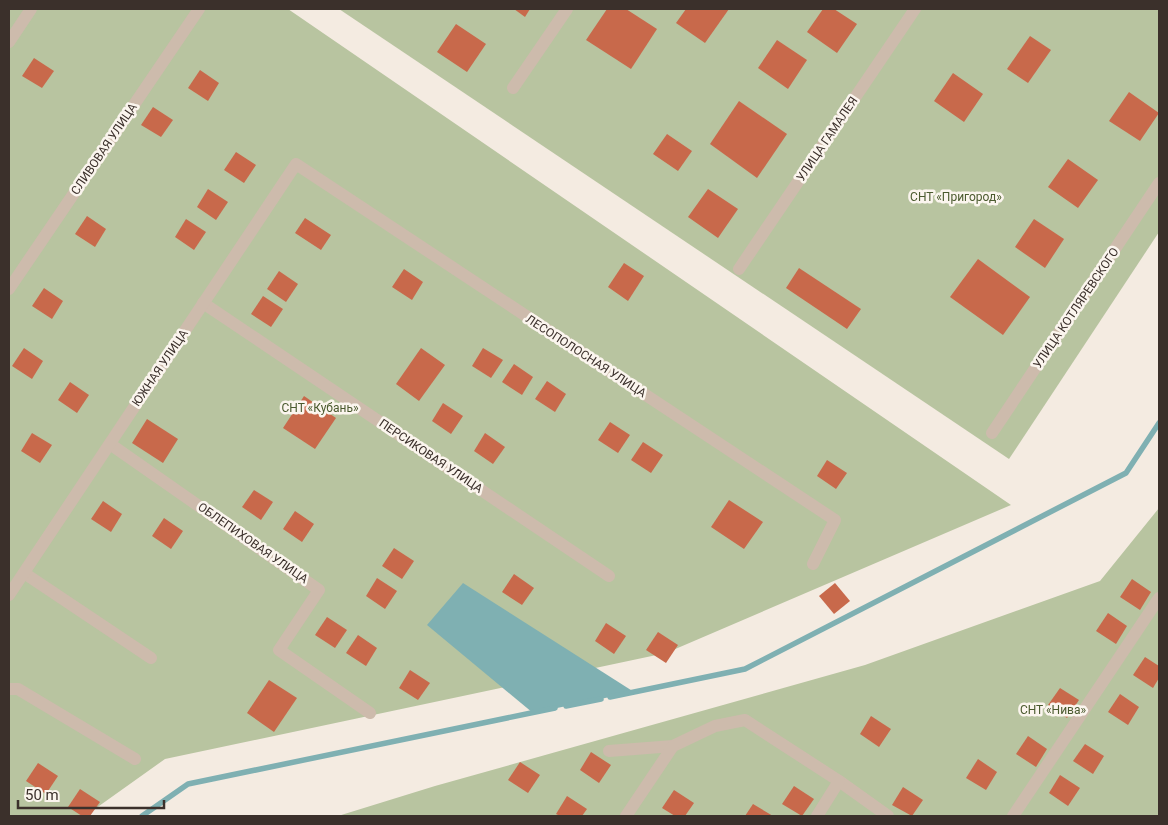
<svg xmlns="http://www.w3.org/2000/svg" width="1168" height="825" viewBox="0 0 1168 825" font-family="Roboto,sans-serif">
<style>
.green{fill:#b8c4a0}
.water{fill:#7fb0b2}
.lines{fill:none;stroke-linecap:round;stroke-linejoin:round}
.stream{stroke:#7fb0b2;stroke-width:5.5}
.building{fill:#c8694b}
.street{stroke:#cdbbac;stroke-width:12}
.labels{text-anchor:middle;stroke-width:5;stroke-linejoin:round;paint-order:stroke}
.street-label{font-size:12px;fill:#3b302b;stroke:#fbf5ee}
.park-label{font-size:12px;fill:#4a5a2e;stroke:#fbf5ee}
</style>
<rect width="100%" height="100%" fill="#f4ebe1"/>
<g class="green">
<polygon points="9,9 288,9 1011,505 666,653 165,759 85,816 9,816"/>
<polygon points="339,9 1159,9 1159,232 1009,459"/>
<polygon points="1159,508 1159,816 338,816 435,786 865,665 1100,581"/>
</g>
<polygon class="water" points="463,583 634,692 533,713 427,625"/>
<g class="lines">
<g class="stream">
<polyline points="610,697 745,669 1126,473 1159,423"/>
<polyline points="566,706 601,699"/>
<polyline points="142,816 188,784 555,708"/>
</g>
</g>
<g class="building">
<polygon points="514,9 530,9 525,17"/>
<polygon points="607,9 626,9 657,29 631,69 586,40"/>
<polygon points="686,9 729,9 705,43 676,23"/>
<polygon points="823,9 834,9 857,24 837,53 807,32"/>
<polygon points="456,24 486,44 467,72 437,52"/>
<polygon points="1030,36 1051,50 1028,83 1007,69"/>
<polygon points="777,40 807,60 788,89 758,68"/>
<polygon points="34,58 54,71 42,88 22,76"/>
<polygon points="200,70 219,83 208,101 188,88"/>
<polygon points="953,73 983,94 964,122 934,101"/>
<polygon points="1129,92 1159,113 1140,141 1109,121"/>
<polygon points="739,101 787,134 757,178 710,144"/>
<polygon points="153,107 173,120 161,137 141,125"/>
<polygon points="667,134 692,151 678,171 653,154"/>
<polygon points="236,152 256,165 244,183 224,170"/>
<polygon points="1068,159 1098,180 1078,208 1048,187"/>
<polygon points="208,189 228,202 216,220 197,207"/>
<polygon points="708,189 738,209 718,238 688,217"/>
<polygon points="87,216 106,229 95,247 75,234"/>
<polygon points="305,218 331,235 321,250 295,233"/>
<polygon points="186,219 206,232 194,250 175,237"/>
<polygon points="1034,219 1064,239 1045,268 1015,247"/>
<polygon points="978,259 1030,297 1003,335 950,297"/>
<polygon points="624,263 644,276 628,301 608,287"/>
<polygon points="799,268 861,309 847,329 786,288"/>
<polygon points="404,269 423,282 412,300 392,287"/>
<polygon points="279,271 298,284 286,302 267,289"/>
<polygon points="44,288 63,301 52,319 32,306"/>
<polygon points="263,296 283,309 271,327 251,314"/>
<polygon points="24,348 43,361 32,379 12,366"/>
<polygon points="421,348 445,365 419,401 396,384"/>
<polygon points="483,348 503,360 491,378 472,366"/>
<polygon points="514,364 533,377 522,395 502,382"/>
<polygon points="547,381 566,394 555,412 535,399"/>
<polygon points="70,382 89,395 77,413 58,400"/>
<polygon points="304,396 336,418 315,449 283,428"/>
<polygon points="443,403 463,416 451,434 432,421"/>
<polygon points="147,419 178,439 163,463 132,443"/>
<polygon points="610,422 630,435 618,453 598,440"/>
<polygon points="32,433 52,445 40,463 21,451"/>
<polygon points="485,433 505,447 493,464 474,451"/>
<polygon points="643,442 663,455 651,473 631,460"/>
<polygon points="827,460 847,473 836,489 817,476"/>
<polygon points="254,490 273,502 261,520 242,507"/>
<polygon points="729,500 763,522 744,549 711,527"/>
<polygon points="103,501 122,514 111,532 91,519"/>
<polygon points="295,511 314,524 302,542 283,529"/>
<polygon points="164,518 183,531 171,549 152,536"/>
<polygon points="394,548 414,561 402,579 382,566"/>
<polygon points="514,574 534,588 522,605 502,592"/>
<polygon points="377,578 397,591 385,609 366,596"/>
<polygon points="1132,579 1151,592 1140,610 1120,597"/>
<polygon points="835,583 850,601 834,614 819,596"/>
<polygon points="1108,613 1127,626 1116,644 1096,631"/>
<polygon points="327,617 347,630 335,648 315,635"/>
<polygon points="606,623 626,636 614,654 595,641"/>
<polygon points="658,632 678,645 666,663 646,650"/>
<polygon points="358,635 377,648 366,666 346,653"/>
<polygon points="1145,657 1159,666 1159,678 1153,688 1133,675"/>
<polygon points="410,670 430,683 418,700 399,688"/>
<polygon points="269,680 297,698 274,732 247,713"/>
<polygon points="1060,688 1079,700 1067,718 1048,705"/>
<polygon points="1120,694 1139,707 1128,725 1108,712"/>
<polygon points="871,716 891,729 879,747 860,734"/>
<polygon points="1028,736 1047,749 1036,767 1016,754"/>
<polygon points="1085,744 1104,756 1093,774 1073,761"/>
<polygon points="591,752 611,765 599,783 580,770"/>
<polygon points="978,759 997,772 986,790 966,778"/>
<polygon points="520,762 540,775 528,793 508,780"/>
<polygon points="38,763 58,776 46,794 26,781"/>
<polygon points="1060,775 1080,788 1068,806 1049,793"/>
<polygon points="794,786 814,799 802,816 782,804"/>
<polygon points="903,787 923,800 912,816 892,805"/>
<polygon points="80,789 100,802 90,816 82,816 68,807"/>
<polygon points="674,790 694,803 685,816 675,816 662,808"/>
<polygon points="567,796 587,809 582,816 560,816 556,814"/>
<polygon points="753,804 773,816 745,816"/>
</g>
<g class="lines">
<g class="street">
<polyline points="9,42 31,9"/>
<polyline points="513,88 567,9"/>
<polyline points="739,269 915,9"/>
<polyline points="9,289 199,9"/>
<polyline points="203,303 609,576"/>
<polyline points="992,433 1159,183"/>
<polyline points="110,444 319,590 279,650 370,713"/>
<polyline points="24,573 151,658"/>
<polyline points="9,595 296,164 835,520 813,564"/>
<polyline points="9,689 18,689 135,759"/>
<polyline points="609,751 673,746 715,726 745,720 839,781 888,816"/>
<polyline points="626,816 673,746"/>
<polyline points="817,816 839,781"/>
<polyline points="1013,816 1159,598"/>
</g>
</g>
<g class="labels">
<g class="street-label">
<text transform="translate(827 139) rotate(-56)" y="4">УЛИЦА ГАМАЛЕЯ</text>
<text transform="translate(104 149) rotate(-56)" y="4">СЛИВОВАЯ УЛИЦА</text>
<text transform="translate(1076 308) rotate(-56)" y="4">УЛИЦА КОТЛЯРЕВСКОГО</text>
<text transform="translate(586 356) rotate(33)" y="4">ЛЕСОПОЛОСНАЯ УЛИЦА</text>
<text transform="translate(160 368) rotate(-56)" y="4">ЮЖНАЯ УЛИЦА</text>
<text transform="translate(431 456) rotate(34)" y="4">ПЕРСИКОВАЯ УЛИЦА</text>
<text transform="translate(253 543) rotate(35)" y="4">ОБЛЕПИХОВАЯ УЛИЦА</text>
</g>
<g class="park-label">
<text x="956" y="201">СНТ «Пригород»</text>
<text x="320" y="412">СНТ «Кубань»</text>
<text x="1053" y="714">СНТ «Нива»</text>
</g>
</g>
<rect width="1168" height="825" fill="none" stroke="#3b302b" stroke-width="20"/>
<path d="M18 800v8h146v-8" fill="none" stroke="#3b302b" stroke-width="2.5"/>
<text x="25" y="800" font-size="15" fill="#3b302b" stroke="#fbf5ee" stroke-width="4" paint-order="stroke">50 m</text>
</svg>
